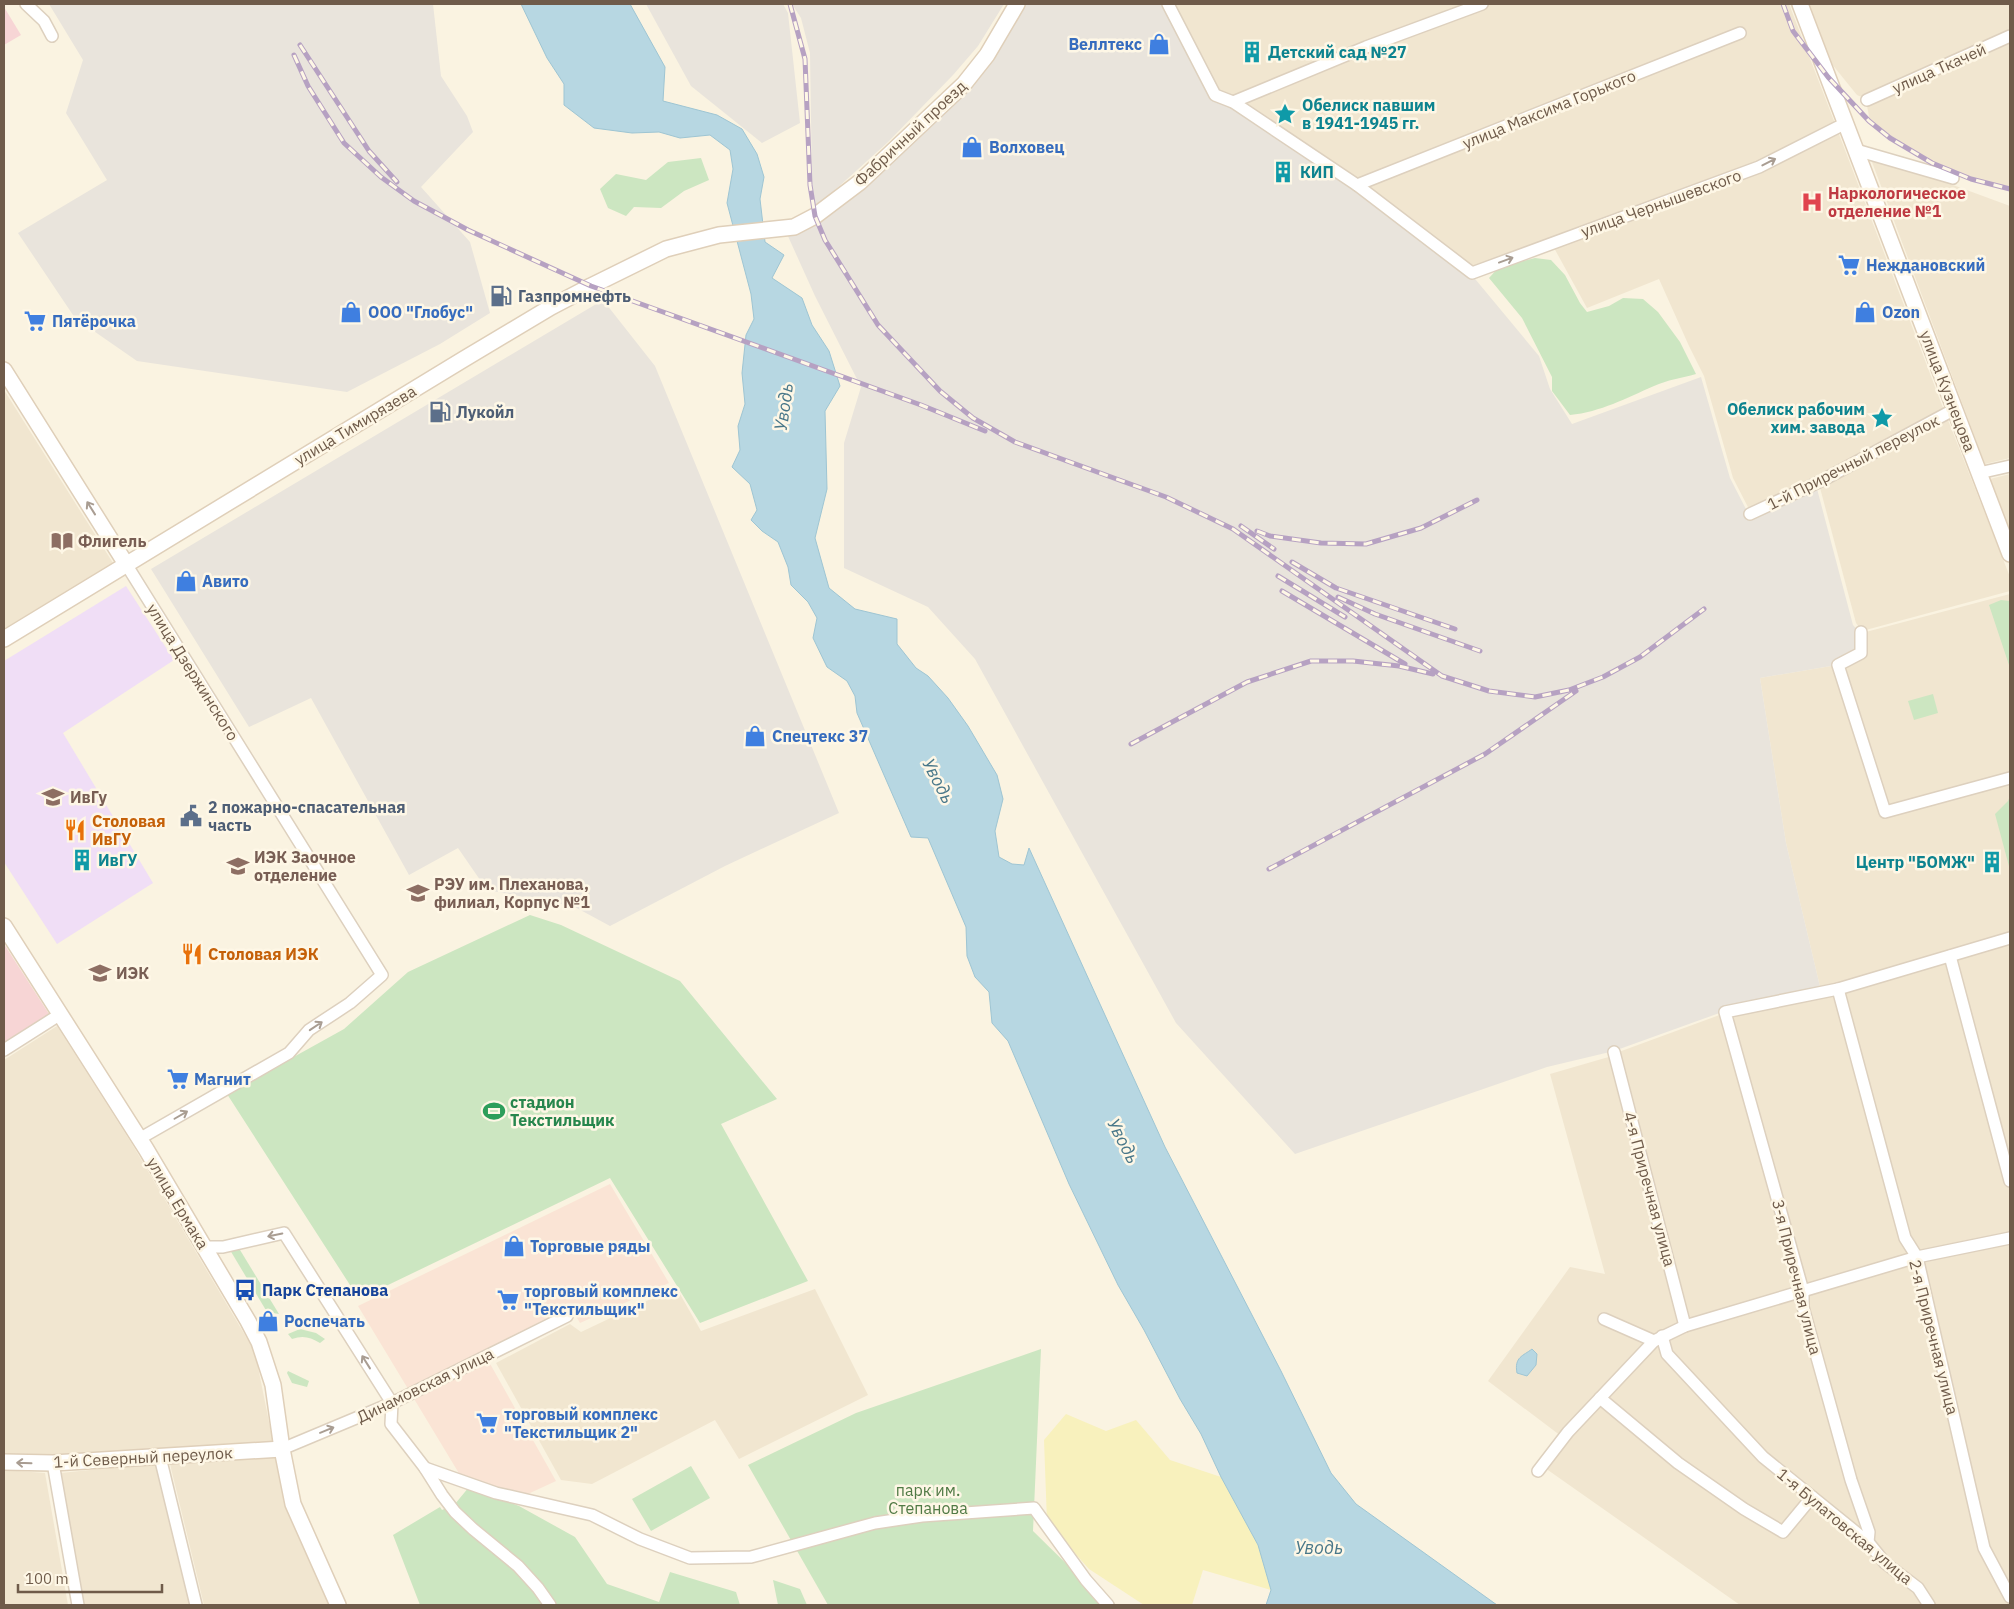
<svg xmlns="http://www.w3.org/2000/svg" width="2014" height="1609" viewBox="0 0 2014 1609" font-family="'IBM Plex Sans',sans-serif">
<style>
.residential{fill:#f1e6d0}
.commercial{fill:#fae4d5}
.industrial{fill:#e9e4dc}
.education{fill:#f0def6}
.medical{fill:#f7d5d5}
.green{fill:#cce6c1}
.sand{fill:#f8f1bd}
.water{fill:#b7d7e2;stroke:#9ec5d3}
.lines{fill:none;stroke-linecap:round;stroke-linejoin:round}
.street-casing{stroke:#ddd0be;stroke-width:14}
.secondary-casing{stroke:#dfcfb9;stroke-width:18}
.street{stroke:#fff;stroke-width:11}
.secondary{stroke:#fff;stroke-width:15}
.rail-casing{stroke:#b6a1c2;stroke-width:5}
.rail{stroke:#fef7e6;stroke-width:3;stroke-dasharray:9;stroke-linecap:butt}
.oneway{stroke:#a99d92}
.labels{text-anchor:middle;stroke-width:5;stroke-linejoin:round;paint-order:stroke}
.shop-label{font-size:16px;font-weight:bold;fill:#366cbe;stroke:#fef7e6;text-anchor:start}
.culture-label{font-size:16px;font-weight:bold;fill:#0d838f;stroke:#fef7e6;text-anchor:start}
.street-label{font-size:16px;fill:#6f5b4a;stroke:#fef7e6}
.health-label{font-size:16px;font-weight:bold;fill:#be3a42;stroke:#fef7e6;text-anchor:start}
.service-label{font-size:16px;font-weight:bold;fill:#4e5e75;stroke:#fef7e6;text-anchor:start}
.education-label{font-size:16px;font-weight:bold;fill:#785e54;stroke:#fef7e6;text-anchor:start}
.food-label{font-size:16px;font-weight:bold;fill:#c56008;stroke:#fef7e6;text-anchor:start}
.leisure-label{font-size:16px;font-weight:bold;fill:#27864d;stroke:#fef7e6;text-anchor:start}
.transit-label{font-size:16px;font-weight:bold;fill:#164399;stroke:#fef7e6;text-anchor:start}
.park-label{font-size:16px;fill:#507a45;stroke:#fef7e6}
.water-label{font-size:18px;font-style:italic;fill:#487789;stroke:#fef7e6}
</style>
<rect width="100%" height="100%" fill="#faf3e1"/>
<g class="residential">
<polygon points="1170,4 1476,4 1233,99 1216,92"/>
<polygon points="1490,4 1789,4 1836,126 1759,166 1472,271 1357,183 1238,103 1366,51"/>
<polygon points="1805,4 2010,4 2010,34 1866,99 1857,95 1827,58"/>
<polygon points="2010,37 2010,188 1971,178 1933,162 1891,137 1870,121 1866,101"/>
<polygon points="1837,129 1945,413 1750,511 1733,478 1704,376 1689,346 1659,279 1587,308 1553,246 1632,216"/>
<polygon points="1869,154 2010,206 2010,458 1985,464"/>
<polygon points="4,390 113,563 4,629"/>
<polygon points="1946,415 2010,577 2010,591 1862,631 1856,623 1819,484"/>
<polygon points="2010,474 2010,533 1990,479"/>
<polygon points="2010,594 2010,776 1886,811 1839,666 1862,633"/>
<polygon points="1837,665 1885,813 2010,779 2010,937 1821,991 1786,843 1760,678"/>
<polygon points="2010,940 2010,1177 1952,957"/>
<polygon points="1949,957 2010,1188 2010,1237 1917,1256 1906,1237 1840,989"/>
<polygon points="1837,990 1915,1256 1804,1290 1727,1012"/>
<polygon points="1725,1013 1802,1290 1686,1324 1616,1053"/>
<polygon points="57,1026 132,1144 255,1352 273,1442 52,1458 4,1455 4,1060"/>
<polygon points="1612,1056 1684,1325 1661,1336 1561,1436 1488,1381 1570,1267 1605,1274 1550,1074"/>
<polygon points="2010,1239 2010,1595 1986,1548 1919,1258"/>
<polygon points="1916,1259 1983,1548 2010,1601 2010,1605 1930,1605 1869,1542 1805,1292"/>
<polygon points="676,1287 701,1331 815,1289 868,1395 739,1459 715,1420 592,1484 561,1480 496,1363 570,1324 581,1332"/>
<polygon points="1802,1292 1867,1540 1764,1457 1667,1353 1663,1337"/>
<polygon points="1661,1338 1666,1355 1810,1497 1783,1530 1744,1507 1601,1397"/>
<polygon points="1600,1400 1784,1534 1812,1498 1918,1589 1928,1605 1740,1605 1545,1468"/>
<polygon points="275,1457 285,1507 329,1605 204,1605 170,1464"/>
<polygon points="157,1463 192,1605 84,1605 61,1473"/>
<polygon points="4,1470 45,1473 68,1605 4,1605"/>
</g>
<polygon class="commercial" points="610,1184 669,1283 580,1323 570,1306 484,1353 556,1481 517,1499 463,1480 358,1306"/>
<g class="industrial">
<polygon points="49,4 433,4 441,76 467,116 473,132 421,187 470,242 490,313 440,344 347,392 137,361 75,318 18,233 107,180 66,113 83,60"/>
<polygon points="646,4 783,4 788,13 800,123 762,143 691,86"/>
<polygon points="792,4 1004,4 978,46 953,75 888,142 815,208 812,186 810,53 801,18"/>
<polygon points="1019,4 1165,4 1214,96 1356,186 1471,274 1539,356 1550,389 1572,424 1701,377 1730,478 1749,515 1816,485 1853,625 1860,633 1860,652 1837,665 1760,678 1786,843 1821,991 1725,1011 1614,1051 1547,1067 1295,1154 1176,1023 975,659 928,607 844,568 844,443 861,387 815,296 787,234 934,116"/>
<polygon points="603,300 655,366 839,813 725,866 610,926 573,906 487,890 458,848 409,875 311,698 249,727 151,569"/>
</g>
<polygon class="education" points="126,586 174,660 63,733 153,883 57,944 4,862 4,661"/>
<g class="medical">
<polygon points="4,7 21,35 4,45"/>
<polygon points="4,944 49,1014 4,1043"/>
</g>
<g class="green">
<polygon points="701,158 709,180 684,191 661,208 634,207 626,216 608,208 600,189 616,174 646,180 668,162"/>
<path d="M1535,258L1551,260L1565,275L1580,303L1587,312L1609,306L1623,298L1643,299L1658,312L1680,342L1696,374C1682,378 1667,380 1654,386C1626,398 1601,412 1570,415L1552,391V377L1522,318L1489,278L1499,267Z"/>
<polygon points="2001,600 2010,601 2010,668 1989,605"/>
<polygon points="1933,694 1938,713 1914,720 1908,701"/>
<polygon points="2010,796 2010,870 1995,814 2008,801"/>
<polygon points="530,915 561,925 680,981 777,1099 721,1124 808,1281 700,1323 610,1178 359,1299 227,1094 344,1029 408,972"/>
<polygon points="237,1245 279,1314 267,1312 230,1250"/>
<path d="M300,1329L316,1333L325,1339L320,1343C310,1337 303,1335 292,1339L288,1334Z"/>
<polygon points="1041,1349 1033,1531 1091,1588 1099,1605 828,1605 748,1465 856,1413"/>
<polygon points="288,1371 309,1381 307,1387 292,1383 287,1373"/>
<polygon points="691,1466 710,1498 651,1531 632,1499"/>
<polygon points="469,1487 519,1506 575,1537 607,1584 659,1602 670,1572 736,1592 740,1605 420,1605 393,1535 440,1507 442,1510 455,1504"/>
<polygon points="773,1580 800,1589 807,1605 778,1605"/>
</g>
<polygon class="sand" points="1066,1414 1106,1431 1136,1420 1170,1460 1221,1477 1258,1545 1271,1590 1203,1570 1192,1605 1144,1605 1089,1569 1047,1522 1044,1440"/>
<g class="water">
<polygon points="521,4 630,4 665,67 663,101 717,115 742,129 757,154 764,177 760,199 765,242 784,255 772,278 802,298 812,325 829,351 840,386 825,411 827,489 815,538 829,588 855,609 897,619 897,644 916,668 928,676 948,698 968,726 997,775 1003,799 995,831 999,857 1012,864 1024,865 1029,848 1165,1147 1281,1371 1331,1473 1356,1504 1497,1605 1266,1605 1271,1590 1258,1545 1221,1477 1201,1434 1180,1399 1144,1330 1118,1285 1069,1184 1008,1041 992,1023 989,992 975,977 967,956 966,927 928,838 911,837 857,713 855,696 847,681 827,667 813,638 817,618 808,602 791,585 788,567 778,542 762,531 751,520 757,510 750,484 732,467 740,450 738,426 745,404 742,373 746,335 754,319 751,294 727,203 733,169 730,150 710,135 680,138 659,132 632,133 594,128 564,105 564,84 547,58"/>
<path d="M1532,1349L1537,1354L1536,1365L1527,1376L1517,1373C1514,1357 1523,1356 1532,1349Z"/>
</g>
<g class="lines">
<g class="street-casing">
<g id="street">
<polyline points="26,4 44,21 52,36"/>
<polyline points="1168,4 1215,95 1233,102 1357,185 1472,273 1759,167 1846,123"/>
<polyline points="1867,100 2010,36"/>
<polyline points="1233,102 1366,47 1482,4"/>
<polyline points="1856,150 1953,178"/>
<polyline points="1357,185 1740,33"/>
<polyline points="1979,473 2010,466"/>
<polyline points="1750,514 1821,481 1955,409"/>
<polyline points="126,564 382,975 350,1003 309,1030 289,1053 139,1139"/>
<polyline points="1861,632 1861,653 1838,665 1885,812 2010,778"/>
<polyline points="1950,956 2010,1181"/>
<polyline points="1838,989 1905,1238 1917,1257 1984,1548 2010,1597"/>
<polyline points="4,1050 59,1015"/>
<polyline points="1614,1052 1685,1326"/>
<polyline points="204,1247 223,1247 284,1233 392,1403 391,1424 425,1468 442,1495 455,1512 473,1529 518,1566 538,1588 550,1605"/>
<polyline points="1604,1319 1654,1341"/>
<polyline points="1662,1336 1667,1354 1763,1457 1868,1542 1885,1563 1918,1588 1929,1605"/>
<polyline points="1600,1398 1678,1463 1744,1509 1783,1532 1812,1497"/>
<polyline points="282,1449 392,1403 567,1316"/>
<polyline points="160,1457 196,1605"/>
<polyline points="53,1463 78,1605"/>
<polyline points="425,1468 496,1493 592,1515 640,1539 690,1558 751,1557 875,1523 922,1516 1034,1508 1086,1580 1108,1605"/>
<polyline points="1538,1471 1568,1432 1654,1341 1685,1326 1917,1257 2010,1238"/>
<polyline points="1868,1542 1869,1532 1851,1480 1803,1307 1803,1291 1725,1012 1838,989 2010,938"/>
</g>
</g>
<g class="secondary-casing">
<g id="secondary">
<polyline points="1800,4 2010,554"/>
<polyline points="4,370 126,564"/>
<polyline points="4,639 464,359 551,307 591,286 666,249 719,235 794,227 815,216 860,182 964,84 987,55 1017,4"/>
<polyline points="4,926 146,1149 248,1321 259,1342 273,1385 282,1449 293,1504 338,1605"/>
<polyline points="4,1462 53,1463 282,1449"/>
</g>
</g>
<use href="#street" class="street"/>
<use href="#secondary" class="secondary"/>
<g class="rail-casing">
<g id="rail">
<polyline points="790,4 805,59 810,185 815,216 825,240 878,325 940,391 973,418 1015,442 1166,497 1233,529 1442,676 1489,691 1535,697 1569,690 1603,677 1640,657 1704,609"/>
<polyline points="1783,4 1793,31 1828,77 1869,121 1890,138 1932,163 1971,179 2010,189"/>
<polyline points="300,45 369,151 397,182"/>
<polyline points="294,55 308,86 344,143 381,177 414,201 468,230 591,286 921,405 985,431"/>
<polyline points="1241,526 1274,549"/>
<polyline points="1257,531 1270,536 1321,543 1366,544 1421,528 1477,500"/>
<polyline points="1292,562 1336,588 1455,629"/>
<polyline points="1278,576 1345,617"/>
<polyline points="1282,591 1405,664"/>
<polyline points="1338,597 1375,614 1480,651"/>
<polyline points="1131,744 1247,682 1311,661 1353,661 1399,666 1433,674"/>
<polyline points="1269,869 1485,754 1576,691"/>
</g>
</g>
<use href="#rail" class="rail"/>
</g>
<defs><path id="oneway-shaft" d="M-6 0H5M1.5-3L5.5 0L1.5 3" fill="none" stroke-width="1.6" stroke-linecap="round" stroke-linejoin="round" transform="scale(1.25)"/></defs>
<g class="oneway">
<use href="#oneway-shaft" transform="translate(1769 162) rotate(-27)"/>
<use href="#oneway-shaft" transform="translate(1506 260) rotate(-20)"/>
<use href="#oneway-shaft" transform="translate(91 508) rotate(-122)"/>
<use href="#oneway-shaft" transform="translate(316 1026) rotate(-34)"/>
<use href="#oneway-shaft" transform="translate(181 1115) rotate(-30)"/>
<use href="#oneway-shaft" transform="translate(275 1235) rotate(168)"/>
<use href="#oneway-shaft" transform="translate(366 1362) rotate(-122)"/>
<use href="#oneway-shaft" transform="translate(327 1430) rotate(-22)"/>
<use href="#oneway-shaft" transform="translate(24 1463) rotate(-178)"/>
</g>
<defs>
<g id="shop-bare" transform="scale(1.725)"><path d="M-5-2.5h2.3a2.7 3.5 0 0 1 5.4 0H5L5.5 6h-11ZM-1.5-2.5h3a1.5 2.3 0 0 0-3 0Z" fill="#3f7fe0" stroke="#fef7e6" stroke-width="2.5" paint-order="stroke"/></g>
<g id="building-bare" transform="scale(1.725)"><path d="M-4-6H4V6H1V3H-1V6H-4ZM-2.5-4.3h1.7v1.8h-1.7ZM.8-4.3h1.7v1.8H.8ZM-2.5-1h1.7V.8h-1.7ZM.8-1h1.7V.8H.8Z" fill="#0f9aa8" stroke="#fef7e6" stroke-width="2.5" paint-order="stroke"/></g>
<g id="sight-bare" transform="scale(1.725)"><path d="M0-6L1.8-2.2L6-1.7L2.9 1.2L3.7 5.4L0 3.3L-3.7 5.4L-2.9 1.2L-6-1.7L-1.8-2.2Z" fill="#0f9aa8" stroke="#fef7e6" stroke-width="2.5" paint-order="stroke"/></g>
<g id="hospital-bare" transform="scale(1.725)"><path d="M-5-5h3v3.5h4V-5h3V5h-3V1.5h-4V5h-3Z" fill="#e0444e" stroke="#fef7e6" stroke-width="2.5" paint-order="stroke"/></g>
<g id="supermarket-bare" transform="scale(1.725)"><path d="M-6-5.5h2.5l.6 2H6L4.5 2H-2.5L-4.4-4H-6ZM-1.5 3.2a1.3 1.3 0 1 0 .1 0ZM3 3.2a1.3 1.3 0 1 0 .1 0Z" fill="#3f7fe0" stroke="#fef7e6" stroke-width="2.5" paint-order="stroke"/></g>
<g id="fuel-bare" transform="scale(1.725)"><path d="M-5.5-6h7V0h2V4h1.3V-2.5L3-4.5l.8-.8L6-3V5H2.5V1h-1V6h-7ZM-4.2-4.7v3.2H.2V-4.7Z" fill="#5c6f8a" stroke="#fef7e6" stroke-width="2.5" paint-order="stroke"/></g>
<g id="library-bare" transform="scale(1.725)"><path d="M-6-4Q-3-5.5-.7-3.5V5Q-3 3-6 4ZM6-4Q3-5.5 .7-3.5V5Q3 3 6 4Z" fill="#8d6e63" stroke="#fef7e6" stroke-width="2.5" paint-order="stroke"/></g>
<g id="university-bare" transform="scale(1.725)"><path d="M0-5L7-2L0 1L-7-2ZM-4 1L0 2.5L4 1V4Q0 6-4 4Z" fill="#8d6e63" stroke="#fef7e6" stroke-width="2.5" paint-order="stroke"/></g>
<g id="civic-bare" transform="scale(1.725)"><path d="M-.6-6.5H3V-4.5H.6V-3L4-1V1h2V6H-6V1h2V-1L-.6-3ZM-1.2 2.5V6h2.4V2.5Z" fill="#5c6f8a" stroke="#fef7e6" stroke-width="2.5" paint-order="stroke"/></g>
<g id="restaurant-bare" transform="scale(1.725)"><path d="M-5-6h1v4h1v-4h1v4h1v-4h1v5L-1.5 .5V6h-2V.5L-5-1ZM5-6V6H3V1.5H1.5Q1.5-4 5-6Z" fill="#e8710a" stroke="#fef7e6" stroke-width="2.5" paint-order="stroke"/></g>
<g id="stadium-bare" transform="scale(1.725)"><path d="M0-5a6.5 5 0 1 0 0 10a6.5 5 0 1 0 0-10ZM-3.5-1.8h7v3.6h-7Z" fill="#2e9e5b" stroke="#fef7e6" stroke-width="2.5" paint-order="stroke"/></g>
<g id="bus-bare" transform="scale(1.725)"><path d="M-5-6H5V4H4V6H2V4H-2V6H-4V4H-5ZM-3.5-4V0h7V-4ZM-3.5 1.2v1.5H-2V1.2ZM2 1.2v1.5H3.5V1.2Z" fill="#1a4fb4" stroke="#fef7e6" stroke-width="2.5" paint-order="stroke"/></g>
</defs>
<g fill-rule="evenodd">
<use href="#shop-bare" x="1159" y="44"/>
<use href="#building-bare" x="1252" y="52"/>
<use href="#sight-bare" x="1285" y="114"/>
<use href="#shop-bare" x="972" y="147"/>
<use href="#building-bare" x="1283" y="172"/>
<use href="#hospital-bare" x="1812" y="202"/>
<use href="#supermarket-bare" x="1849" y="265"/>
<use href="#fuel-bare" x="501" y="296"/>
<use href="#shop-bare" x="351" y="312"/>
<use href="#shop-bare" x="1865" y="312"/>
<use href="#supermarket-bare" x="35" y="321"/>
<use href="#fuel-bare" x="440" y="412"/>
<use href="#sight-bare" x="1882" y="418"/>
<use href="#library-bare" x="62" y="541"/>
<use href="#shop-bare" x="186" y="581"/>
<use href="#shop-bare" x="755" y="736"/>
<use href="#university-bare" x="53" y="797"/>
<use href="#civic-bare" x="191" y="816"/>
<use href="#restaurant-bare" x="75" y="830"/>
<use href="#building-bare" x="82" y="860"/>
<use href="#building-bare" x="1992" y="862"/>
<use href="#university-bare" x="238" y="866"/>
<use href="#university-bare" x="418" y="893"/>
<use href="#restaurant-bare" x="192" y="954"/>
<use href="#university-bare" x="100" y="973"/>
<use href="#supermarket-bare" x="178" y="1079"/>
<use href="#stadium-bare" x="494" y="1111"/>
<use href="#shop-bare" x="514" y="1246"/>
<use href="#bus-bare" x="245" y="1290"/>
<use href="#supermarket-bare" x="508" y="1300"/>
<use href="#shop-bare" x="268" y="1321"/>
<use href="#supermarket-bare" x="487" y="1423"/>
</g>
<g class="labels">
<g class="shop-label">
<text x="1142" y="50" text-anchor="end">Веллтекс</text>
<text x="989" y="153">Волховец</text>
<text x="1866" y="271">Неждановский</text>
<text x="368" y="318">ООО "Глобус"</text>
<text x="1882" y="318">Ozon</text>
<text x="52" y="327">Пятёрочка</text>
<text x="202" y="587">Авито</text>
<text x="772" y="742">Спецтекс 37</text>
<text x="194" y="1085">Магнит</text>
<text x="530" y="1252">Торговые ряды</text>
<text x="524" y="1297">торговый комплекс<tspan x="524" dy="18">"Текстильщик"</tspan></text>
<text x="284" y="1327">Роспечать</text>
<text x="504" y="1420">торговый комплекс<tspan x="504" dy="18">"Текстильщик 2"</tspan></text>
</g>
<g class="culture-label">
<text x="1268" y="58">Детский сад №27</text>
<text x="1302" y="111">Обелиск павшим<tspan x="1302" dy="18">в 1941-1945 гг.</tspan></text>
<text x="1300" y="178">КИП</text>
<text x="1865" y="415" text-anchor="end">Обелиск рабочим<tspan x="1865" dy="18">хим. завода</tspan></text>
<text x="98" y="866">ИвГУ</text>
<text x="1975" y="868" text-anchor="end">Центр "БОМЖ"</text>
</g>
<g class="street-label">
<text transform="translate(1939 68) rotate(-24)" y="6">улица Ткачей</text>
<text transform="translate(1549 109) rotate(-22)" y="6">улица Максима Горького</text>
<text transform="translate(910 133) rotate(-43)" y="6">Фабричный проезд</text>
<text transform="translate(1661 203) rotate(-20)" y="6">улица Чернышевского</text>
<text transform="translate(1948 391) rotate(69)" y="6">улица Кузнецова</text>
<text transform="translate(355 425) rotate(-31)" y="6">улица Тимирязева</text>
<text transform="translate(1853 462) rotate(-27)" y="6">1-й Приречный переулок</text>
<text transform="translate(193 672) rotate(58)" y="6">улица Дзержинского</text>
<text transform="translate(1650 1189) rotate(75)" y="6">4-я Приречная улица</text>
<text transform="translate(178 1203) rotate(59)" y="6">улица Ермака</text>
<text transform="translate(1797 1277) rotate(76)" y="6">3-я Приречная улица</text>
<text transform="translate(1934 1337) rotate(76)" y="6">2-я Приречная улица</text>
<text transform="translate(425 1385) rotate(-26)" y="6">Динамовская улица</text>
<text transform="translate(143 1457) rotate(-3)" y="6">1-й Северный переулок</text>
<text transform="translate(1845 1526) rotate(40)" y="6">1-я Булатовская улица</text>
</g>
<g class="health-label">
<text x="1828" y="199">Наркологическое<tspan x="1828" dy="18">отделение №1</tspan></text>
</g>
<g class="service-label">
<text x="518" y="302">Газпромнефть</text>
<text x="456" y="418">Лукойл</text>
<text x="208" y="813">2 пожарно-спасательная<tspan x="208" dy="18">часть</tspan></text>
</g>
<g class="education-label">
<text x="78" y="547">Флигель</text>
<text x="70" y="803">ИвГу</text>
<text x="254" y="863">ИЭК Заочное<tspan x="254" dy="18">отделение</tspan></text>
<text x="434" y="890">РЭУ им. Плеханова,<tspan x="434" dy="18">филиал, Корпус №1</tspan></text>
<text x="116" y="979">ИЭК</text>
</g>
<g class="food-label">
<text x="92" y="827">Столовая<tspan x="92" dy="18">ИвГУ</tspan></text>
<text x="208" y="960">Столовая ИЭК</text>
</g>
<g class="leisure-label">
<text x="510" y="1108">стадион<tspan x="510" dy="18">Текстильщик</tspan></text>
</g>
<g class="transit-label">
<text x="262" y="1296">Парк Степанова</text>
</g>
<g class="park-label">
<text x="928" y="1496">парк им.<tspan x="928" dy="18">Степанова</tspan></text>
</g>
<g class="water-label">
<text transform="translate(784 407) rotate(-82)" y="6">Уводь</text>
<text transform="translate(938 781) rotate(63)" y="6">Уводь</text>
<text transform="translate(1123 1141) rotate(63)" y="6">Уводь</text>
<text x="1319" y="1554">Уводь</text>
</g>
</g>
<rect width="2014" height="1609" fill="none" stroke="#6f5b4a" stroke-width="10"/>
<path d="M18 1584v8h144v-8" fill="none" stroke="#6f5b4a" stroke-width="2.5"/>
<text x="25" y="1584" font-size="15" fill="#6f5b4a" stroke="#fef7e6" stroke-width="4" paint-order="stroke">100 m</text>
</svg>
